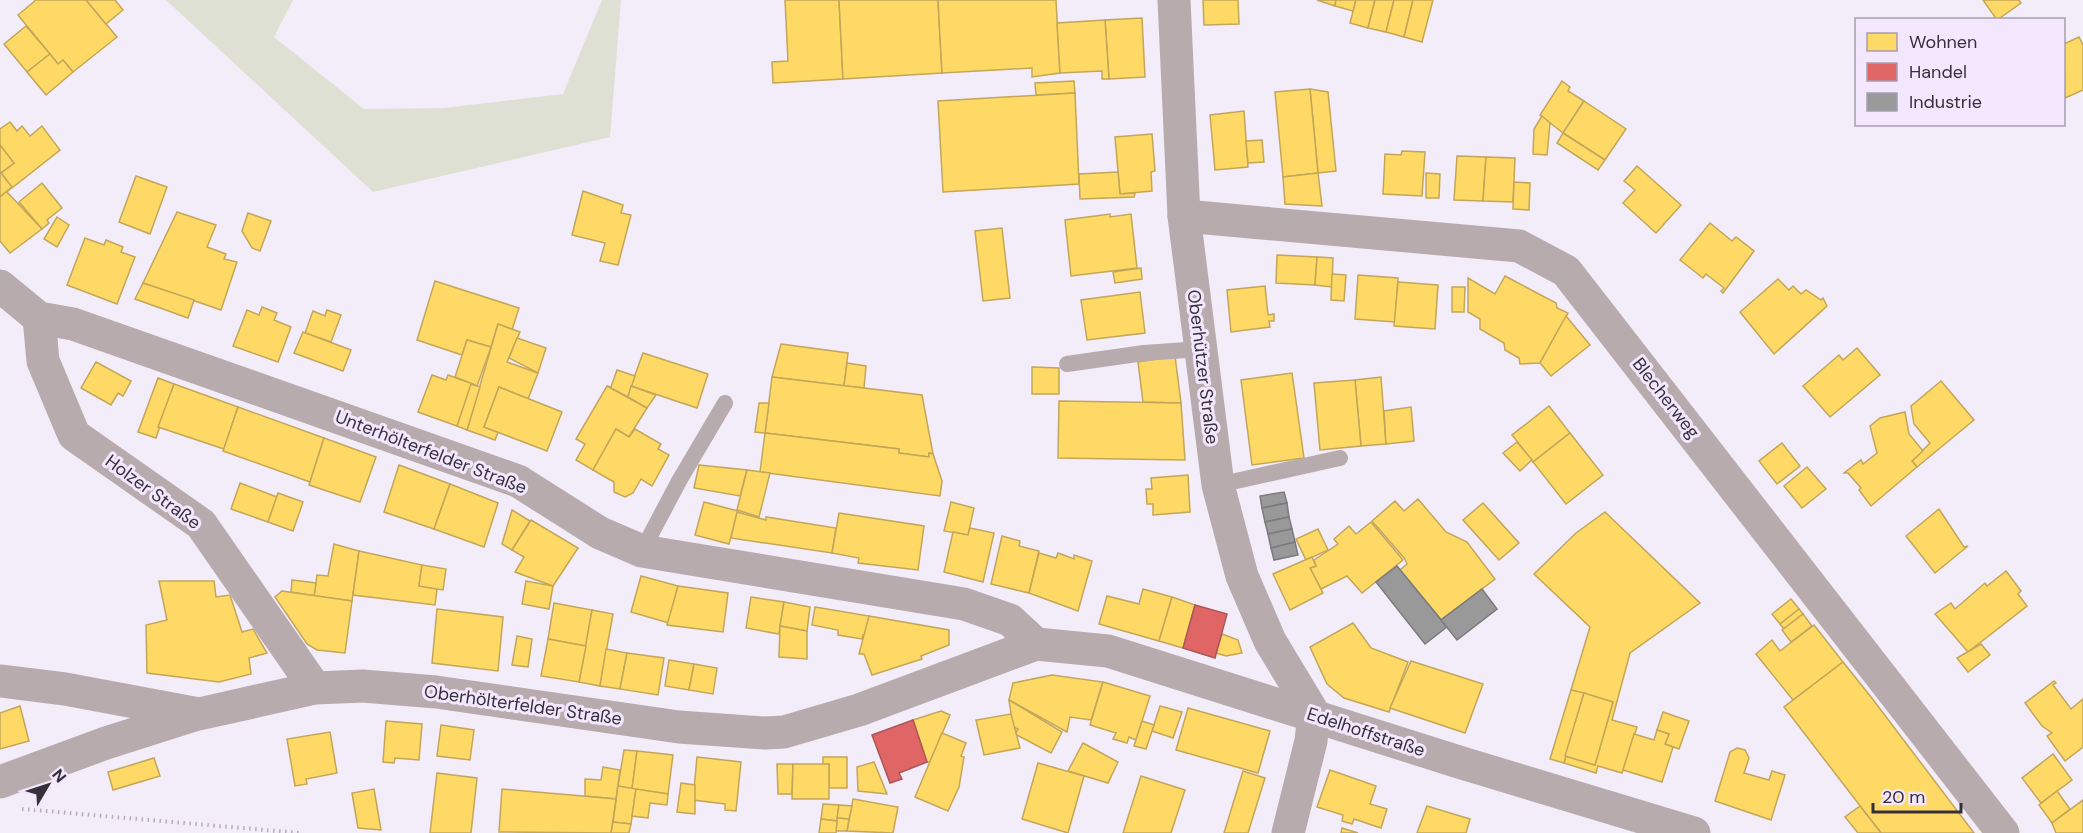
<svg xmlns="http://www.w3.org/2000/svg" width="2083" height="833" viewBox="0 0 2083 833" font-family="'DM Sans',sans-serif">
<style>
.green{fill:#dfe0d4}
.homes{fill:#ffd966;stroke:#c3a659;stroke-width:1.5}
.shops{fill:#e06666;stroke:#ad5659;stroke-width:1.5}
.industry{fill:#999;stroke:#7b7a7d;stroke-width:1.5}
.lines{fill:none;stroke-linecap:round;stroke-linejoin:round}
.path{stroke:#b7adb3;stroke-width:4;stroke-dasharray:1.5 4.5;stroke-linecap:butt}
.service{stroke:#b8abae;stroke-width:16}
.minor{stroke:#b8abae;stroke-width:33}
.labels{text-anchor:middle;stroke-width:6;stroke-linejoin:round;paint-order:stroke}
.street-label{font-size:18px;fill:#36303b;stroke:#f3e7fe}
</style>
<rect width="100%" height="100%" fill="#f3ecf9"/>
<polygon class="green" points="166,0 293,0 274,37 364,109 444,108 563,94 602,0 621,0 610,137 373,192"/>
<g class="homes">
<polygon points="36,0 86,0 117,37 73,72 63,60 58,64 18,15"/>
<polygon points="86,0 115,0 123,10 106,24"/>
<polygon points="785,0 839,0 843,79 773,83 772,62 788,61"/>
<polygon points="839,0 938,0 942,73 843,79"/>
<polygon points="938,0 1056,0 1060,73 1032,77 1032,68 942,73"/>
<polygon points="1203,0 1238,0 1239,24 1204,25"/>
<polygon points="1317,0 1336,0 1335,6"/>
<polygon points="1336,0 1356,0 1353,11 1335,6"/>
<polygon points="1356,0 1375,0 1368,28 1350,23"/>
<polygon points="1375,0 1394,0 1386,32 1368,28"/>
<polygon points="1394,0 1413,0 1404,37 1386,32"/>
<polygon points="1413,0 1433,0 1422,42 1404,37"/>
<polygon points="1983,0 2019,0 2021,3 1997,20"/>
<polygon points="1142,18 1145,77 1109,79 1105,20"/>
<polygon points="1105,20 1109,79 1102,79 1102,71 1060,73 1057,23"/>
<polygon points="26,26 50,54 27,72 4,44"/>
<polygon points="2079,37 2083,45 2083,90 2065,98 2064,44"/>
<polygon points="50,54 58,64 63,60 73,72 46,95 27,72"/>
<polygon points="1074,81 1075,93 1036,95 1035,83"/>
<polygon points="1562,81 1570,87 1568,91 1584,101 1563,133 1540,115"/>
<polygon points="1310,89 1328,92 1336,171 1318,173"/>
<polygon points="1310,89 1318,173 1283,177 1275,92"/>
<polygon points="1075,93 1079,184 943,192 938,101"/>
<polygon points="1584,101 1626,129 1605,160 1563,133"/>
<polygon points="1244,111 1248,167 1215,170 1210,115"/>
<polygon points="1542,116 1550,123 1547,155 1533,154 1534,129"/>
<polygon points="10,122 17,131 22,126 30,136 42,126 60,150 12,188 1,173 14,163 0,145 0,129"/>
<polygon points="1563,133 1605,160 1598,170 1557,143"/>
<polygon points="1152,134 1155,171 1151,172 1152,191 1120,194 1115,137"/>
<polygon points="1262,140 1264,162 1248,163 1246,141"/>
<polygon points="0,145 14,163 1,173 12,187 0,197"/>
<polygon points="1402,151 1425,152 1422,196 1383,194 1385,154 1401,155"/>
<polygon points="1457,156 1486,157 1483,201 1454,200"/>
<polygon points="1486,157 1515,158 1513,202 1483,201"/>
<polygon points="1637,166 1681,205 1656,233 1623,203 1635,190 1624,181"/>
<polygon points="1118,172 1120,194 1135,193 1134,197 1080,199 1079,174"/>
<polygon points="1318,173 1322,206 1285,204 1283,177"/>
<polygon points="1426,173 1440,174 1439,198 1426,198"/>
<polygon points="136,176 167,187 150,234 119,222"/>
<polygon points="1514,182 1530,183 1529,210 1513,209"/>
<polygon points="42,183 62,208 47,220 49,223 42,229 19,202"/>
<polygon points="12,187 7,192 42,229 10,253 0,241 0,197"/>
<polygon points="583,191 623,205 621,213 631,215 618,265 600,261 605,243 572,235"/>
<polygon points="177,212 216,225 207,247 226,254 224,259 237,262 221,310 143,283"/>
<polygon points="248,213 271,221 260,251 252,248 242,231"/>
<polygon points="1110,214 1110,217 1131,214 1137,268 1071,276 1065,220"/>
<polygon points="57,217 69,225 57,247 44,239"/>
<polygon points="1710,223 1732,241 1736,237 1754,251 1723,293 1721,291 1724,288 1706,274 1703,278 1680,260"/>
<polygon points="1002,228 1010,298 983,301 975,231"/>
<polygon points="85,238 104,245 106,240 123,247 121,252 135,257 117,304 67,285"/>
<polygon points="1277,255 1317,257 1315,285 1276,283"/>
<polygon points="1317,257 1333,258 1332,287 1315,285"/>
<polygon points="1141,268 1142,279 1115,283 1113,272"/>
<polygon points="1332,274 1346,275 1344,301 1331,300"/>
<polygon points="1358,275 1398,278 1395,322 1355,319"/>
<polygon points="1505,276 1556,303 1557,308 1568,313 1540,363 1520,364 1519,358 1505,350 1504,343 1480,329 1480,319 1468,312 1468,278 1495,294"/>
<polygon points="1778,279 1789,290 1793,286 1801,294 1806,290 1821,300 1823,298 1827,306 1774,354 1740,312"/>
<polygon points="435,281 519,308 512,330 498,324 491,347 467,340 462,355 417,340"/>
<polygon points="1398,282 1438,285 1435,329 1394,326"/>
<polygon points="143,283 194,300 188,318 135,299"/>
<polygon points="1265,286 1268,315 1274,314 1274,321 1269,321 1270,327 1231,332 1227,290"/>
<polygon points="1452,287 1465,287 1464,312 1452,312"/>
<polygon points="1140,292 1145,333 1087,340 1081,300"/>
<polygon points="262,307 277,313 274,320 291,327 278,362 233,346 247,310 259,315"/>
<polygon points="327,310 341,315 331,342 305,333 313,311 325,316"/>
<polygon points="1566,316 1590,345 1551,376 1540,363"/>
<polygon points="498,324 520,332 507,362 538,373 528,399 499,387 484,427 498,432 495,440 467,430"/>
<polygon points="303,332 351,350 343,371 294,353"/>
<polygon points="517,338 546,348 538,373 509,358"/>
<polygon points="467,340 491,347 477,386 455,377"/>
<polygon points="781,344 848,353 844,386 772,377"/>
<polygon points="1857,348 1880,375 1830,417 1803,386 1839,355 1843,360"/>
<polygon points="643,353 708,374 697,408 631,386"/>
<polygon points="1175,356 1181,403 1143,402 1138,362"/>
<polygon points="96,362 131,381 123,396 118,393 111,405 81,388"/>
<polygon points="847,363 866,366 864,388 844,386"/>
<polygon points="1032,367 1059,368 1059,394 1032,394"/>
<polygon points="617,370 635,376 628,397 607,386 611,387"/>
<polygon points="1292,373 1304,458 1252,465 1241,380"/>
<polygon points="432,375 446,380 448,375 473,384 457,426 418,412"/>
<polygon points="772,377 922,395 933,454 929,453 929,457 899,453 899,449 765,433"/>
<polygon points="1381,377 1386,444 1361,446 1355,380"/>
<polygon points="158,378 174,384 156,438 138,432"/>
<polygon points="1355,380 1361,446 1320,450 1314,383"/>
<polygon points="1941,381 1974,420 1917,467 1912,461 1930,443 1914,424 1911,406"/>
<polygon points="174,384 238,407 224,449 158,427"/>
<polygon points="471,384 480,387 467,430 457,426"/>
<polygon points="607,386 647,408 629,437 616,429 593,470 576,460 585,444 576,439"/>
<polygon points="631,386 656,395 647,408 628,397"/>
<polygon points="499,387 562,412 547,451 484,427"/>
<polygon points="1059,401 1181,403 1185,460 1058,458"/>
<polygon points="759,403 769,403 765,433 755,432"/>
<polygon points="1549,406 1570,433 1533,462 1512,435"/>
<polygon points="238,407 324,438 310,482 223,451"/>
<polygon points="1411,407 1414,441 1386,444 1384,411"/>
<polygon points="1905,412 1909,434 1923,451 1912,461 1917,467 1871,506 1859,490 1861,488 1848,473 1844,473 1861,460 1863,464 1877,453 1870,426 1880,418"/>
<polygon points="616,429 629,437 635,429 661,444 658,449 669,455 652,486 641,479 633,493 625,497 614,492 614,482 593,470"/>
<polygon points="765,433 899,449 899,453 929,457 929,453 933,454 942,481 940,496 760,472"/>
<polygon points="1570,433 1603,475 1566,504 1533,462"/>
<polygon points="324,438 376,457 360,502 309,485"/>
<polygon points="1517,442 1532,460 1520,471 1503,453"/>
<polygon points="1782,443 1800,466 1777,484 1759,461"/>
<polygon points="399,465 450,484 434,529 384,512"/>
<polygon points="699,465 747,470 740,496 694,488"/>
<polygon points="1807,467 1826,489 1802,508 1784,486"/>
<polygon points="747,470 770,473 759,517 737,510"/>
<polygon points="1188,475 1190,512 1153,515 1153,504 1147,504 1146,489 1152,489 1151,478"/>
<polygon points="240,483 277,497 268,522 231,509"/>
<polygon points="450,484 498,503 484,547 434,529"/>
<polygon points="278,493 303,502 293,531 268,522"/>
<polygon points="1418,499 1446,532 1467,542 1495,579 1441,620 1400,570 1407,564 1405,559 1372,521 1395,501 1404,511"/>
<polygon points="704,502 738,511 729,544 695,535"/>
<polygon points="951,502 974,508 968,535 944,531"/>
<polygon points="1483,503 1519,543 1499,560 1463,520"/>
<polygon points="1939,509 1964,547 1968,546 1935,573 1906,536"/>
<polygon points="512,510 530,521 512,550 502,544"/>
<polygon points="737,512 766,520 766,517 836,528 832,553 731,538"/>
<polygon points="1605,512 1700,603 1630,653 1612,720 1637,727 1622,773 1598,766 1596,773 1564,763 1566,756 1595,765 1613,702 1571,690 1590,627 1534,574 1576,533"/>
<polygon points="839,513 924,526 918,570 858,563 859,558 832,553"/>
<polygon points="531,520 578,548 553,586 515,572 524,557 512,550"/>
<polygon points="1371,522 1403,560 1362,593 1347,576 1321,589 1310,568 1316,566 1314,560 1338,544 1334,539 1349,526 1356,534"/>
<polygon points="970,528 994,533 983,582 944,572 953,532 968,535"/>
<polygon points="1318,529 1328,550 1306,560 1296,539"/>
<polygon points="1002,536 1020,541 1019,546 1039,551 1029,593 991,584"/>
<polygon points="334,544 359,551 352,601 314,596 317,575 328,576"/>
<polygon points="359,551 422,565 419,586 437,589 435,605 353,595"/>
<polygon points="1039,553 1056,558 1058,553 1074,559 1074,555 1092,561 1078,611 1029,593"/>
<polygon points="1312,557 1316,566 1310,568 1323,593 1290,610 1273,574"/>
<polygon points="422,565 446,569 443,590 419,586"/>
<polygon points="2006,571 2021,591 2018,594 2027,606 1968,652 1935,614 1951,603 1955,609 1985,583 1987,586"/>
<polygon points="641,576 678,586 669,623 631,612"/>
<polygon points="292,580 316,583 314,596 291,592"/>
<polygon points="159,581 214,581 216,597 230,595 242,632 253,629 267,653 249,658 251,674 219,682 147,673 146,625 167,620"/>
<polygon points="526,581 553,586 549,609 522,604"/>
<polygon points="678,586 728,593 723,632 667,625"/>
<polygon points="1143,589 1172,597 1159,641 1099,624 1107,596 1139,604"/>
<polygon points="282,591 352,601 345,653 317,650 307,644 275,597"/>
<polygon points="751,597 784,602 779,634 746,628"/>
<polygon points="1172,597 1195,605 1183,648 1159,641"/>
<polygon points="1791,599 1799,609 1780,624 1772,614"/>
<polygon points="784,602 810,607 807,631 780,626"/>
<polygon points="554,603 592,610 586,646 548,639"/>
<polygon points="815,607 869,616 866,635 863,635 862,639 838,635 838,630 812,625"/>
<polygon points="437,609 503,617 498,671 432,663"/>
<polygon points="1799,609 1803,614 1784,629 1780,624"/>
<polygon points="592,610 613,614 600,686 579,682"/>
<polygon points="1803,614 1812,626 1791,642 1782,630"/>
<polygon points="869,616 949,630 949,645 921,656 922,659 872,675 864,654 859,654"/>
<polygon points="1353,623 1371,648 1408,662 1389,712 1344,698 1327,684 1310,647"/>
<polygon points="1814,625 1843,662 1793,700 1756,654 1772,640 1780,651"/>
<polygon points="780,626 807,631 807,659 779,657"/>
<polygon points="1222,634 1238,640 1242,653 1226,656 1216,653"/>
<polygon points="517,636 532,639 528,667 512,665"/>
<polygon points="548,639 586,646 579,682 541,676"/>
<polygon points="1981,644 1990,655 1968,672 1957,658"/>
<polygon points="606,649 627,653 620,689 600,686"/>
<polygon points="627,653 664,658 658,695 620,689"/>
<polygon points="669,660 694,664 689,690 665,686"/>
<polygon points="1411,661 1483,684 1465,733 1390,708"/>
<polygon points="1843,662 1871,697 1974,833 1881,833 1784,707"/>
<polygon points="694,664 717,668 713,694 689,690"/>
<polygon points="1052,675 1103,682 1091,720 1070,717 1067,732 1009,700 1013,683"/>
<polygon points="2054,681 2056,683 2053,685 2071,709 2083,699 2083,747 2065,761 2047,736 2052,733 2042,726 2025,703"/>
<polygon points="1103,682 1150,696 1136,740 1129,737 1127,743 1113,739 1116,733 1090,725"/>
<polygon points="1571,690 1584,693 1564,763 1550,759"/>
<polygon points="1584,693 1613,702 1595,765 1565,756"/>
<polygon points="1009,700 1062,732 1051,753 1015,734 1018,729 1013,727"/>
<polygon points="20,706 29,741 0,749 0,713"/>
<polygon points="1160,706 1182,712 1173,738 1152,731"/>
<polygon points="1188,708 1270,731 1258,773 1176,750"/>
<polygon points="941,711 950,715 930,762 927,762 913,720"/>
<polygon points="1663,712 1689,721 1679,749 1665,744 1669,734 1657,730"/>
<polygon points="1011,714 1020,748 984,755 976,720"/>
<polygon points="386,721 422,724 419,760 395,758 394,763 383,762"/>
<polygon points="1142,721 1154,725 1146,749 1134,746"/>
<polygon points="441,725 474,730 470,760 437,756"/>
<polygon points="1657,730 1669,734 1665,744 1673,747 1662,782 1623,770 1634,734 1654,740"/>
<polygon points="330,732 337,773 306,779 307,784 295,786 287,739"/>
<polygon points="942,733 966,743 961,756 964,757 959,787 948,811 915,797"/>
<polygon points="1083,743 1118,762 1108,783 1068,771"/>
<polygon points="1737,748 1745,750 1749,758 1744,773 1769,780 1772,771 1785,775 1771,820 1715,801 1730,752"/>
<polygon points="624,750 637,751 632,789 618,786"/>
<polygon points="637,751 673,755 668,794 632,789"/>
<polygon points="2053,754 2072,780 2041,803 2022,778"/>
<polygon points="697,757 741,762 736,811 725,810 725,804 693,800"/>
<polygon points="823,757 847,757 847,788 829,788 829,764 823,765"/>
<polygon points="154,758 160,776 113,790 108,772"/>
<polygon points="874,762 887,794 858,791 857,767"/>
<polygon points="1038,763 1084,776 1068,833 1022,819"/>
<polygon points="777,764 793,764 792,794 778,794"/>
<polygon points="793,764 829,764 829,799 792,799"/>
<polygon points="603,767 620,770 616,799 585,796 585,779 601,780"/>
<polygon points="1330,770 1376,786 1370,804 1387,809 1381,828 1354,819 1352,824 1342,821 1343,815 1317,807"/>
<polygon points="1243,771 1265,778 1248,833 1224,833"/>
<polygon points="437,773 477,778 471,833 430,833"/>
<polygon points="1141,776 1185,790 1171,833 1123,833"/>
<polygon points="681,783 695,785 695,814 677,812"/>
<polygon points="618,786 636,789 631,824 613,822"/>
<polygon points="374,789 381,830 358,828 352,793"/>
<polygon points="502,789 616,799 611,833 499,832"/>
<polygon points="636,789 668,794 667,805 650,803 648,818 632,816"/>
<polygon points="2057,791 2070,809 2052,823 2039,805"/>
<polygon points="853,799 898,807 893,833 847,831"/>
<polygon points="2083,800 2083,833 2056,833 2052,823"/>
<polygon points="823,804 839,805 837,821 821,819"/>
<polygon points="839,805 852,806 849,819 837,818"/>
<polygon points="1427,806 1470,819 1466,833 1417,833"/>
<polygon points="1860,806 1881,833 1858,833 1845,817"/>
<polygon points="837,818 849,819 847,831 836,831"/>
<polygon points="821,819 837,821 836,833 819,833"/>
<polygon points="613,822 631,824 629,833 611,833"/>
<polygon points="1342,828 1358,833 1341,833"/>
</g>
<g class="shops">
<polygon points="1195,605 1227,614 1215,658 1183,648"/>
<polygon points="913,720 927,762 899,773 902,779 890,783 872,735"/>
</g>
<g class="industry">
<polygon points="1284,492 1287,503 1262,508 1260,496"/>
<polygon points="1287,503 1289,517 1265,522 1262,508"/>
<polygon points="1289,517 1292,529 1268,534 1265,522"/>
<polygon points="1292,529 1295,542 1271,548 1268,534"/>
<polygon points="1295,542 1298,555 1274,560 1271,548"/>
<polygon points="1397,566 1447,627 1425,644 1376,582"/>
<polygon points="1482,589 1497,609 1457,640 1441,620"/>
</g>
<g class="lines">
<polyline class="path" points="22,809 300,833"/>
<g class="service">
<polyline points="1067,364 1144,353 1201,349"/>
<polyline points="1218,485 1340,458"/>
<polyline points="642,551 679,481 725,403"/>
</g>
<g class="minor">
<polyline points="1174,0 1184,216 1218,485 1242,576 1270,641 1314,714"/>
<polyline points="1184,216 1519,246 1566,271 2003,833"/>
<polyline points="0,286 39,318 73,324 518,481 600,533 642,551 964,604 1010,620 1036,644"/>
<polyline points="39,318 43,361 74,435 201,524 315,688"/>
<polyline points="0,681 65,689 199,714 315,688 363,686 436,692 679,727 765,733 784,732 859,710 1036,644 1108,651 1462,763 1694,833"/>
<polyline points="0,782 106,743 194,715"/>
<polyline points="1288,833 1311,741 1314,714"/>
</g>
</g>
<g class="labels">
<g class="street-label">
<text transform="translate(1203 367) rotate(83)" y="6">Oberhützer Straße</text>
<text transform="translate(1666 398) rotate(52)" y="6">Blecherweg</text>
<text transform="translate(431 452) rotate(21)" y="6">Unterhölterfelder Straße</text>
<text transform="translate(153 492) rotate(36)" y="6">Holzer Straße</text>
<text transform="translate(523 705) rotate(8)" y="6">Oberhölterfelder Straße</text>
<text transform="translate(1366 732) rotate(18)" y="6">Edelhoffstraße</text>
</g>
</g>
<rect x="1855" y="18" width="210" height="108" fill="#f3e7fe" stroke="#a79eb0" stroke-width="1.5"/>
<rect x="1867" y="33" width="30" height="18" fill="#ffd966" stroke="#a79eb0" stroke-width="1.5"/>
<text x="1909" y="48" font-size="18" fill="#36303b">Wohnen</text>
<rect x="1867" y="63" width="30" height="18" fill="#e06666" stroke="#a79eb0" stroke-width="1.5"/>
<text x="1909" y="78" font-size="18" fill="#36303b">Handel</text>
<rect x="1867" y="93" width="30" height="18" fill="#999999" stroke="#a79eb0" stroke-width="1.5"/>
<text x="1909" y="108" font-size="18" fill="#36303b">Industrie</text>
<g transform="translate(48 785) rotate(51)" stroke="#f3e7fe" stroke-width="4.5" paint-order="stroke">
<path d="M0-4.5L10 22L0 15L-10 22Z" fill="#36303b"/>
<text y="-9" font-size="16" font-weight="bold" text-anchor="middle" fill="#36303b">N</text>
</g>
<path d="M1873 803v9h88v-9" fill="none" stroke="#36303b" stroke-width="3"/>
<text x="1882" y="803" font-size="18" fill="#36303b" stroke="#f3e7fe" stroke-width="4.5" paint-order="stroke">20 m</text>
</svg>
